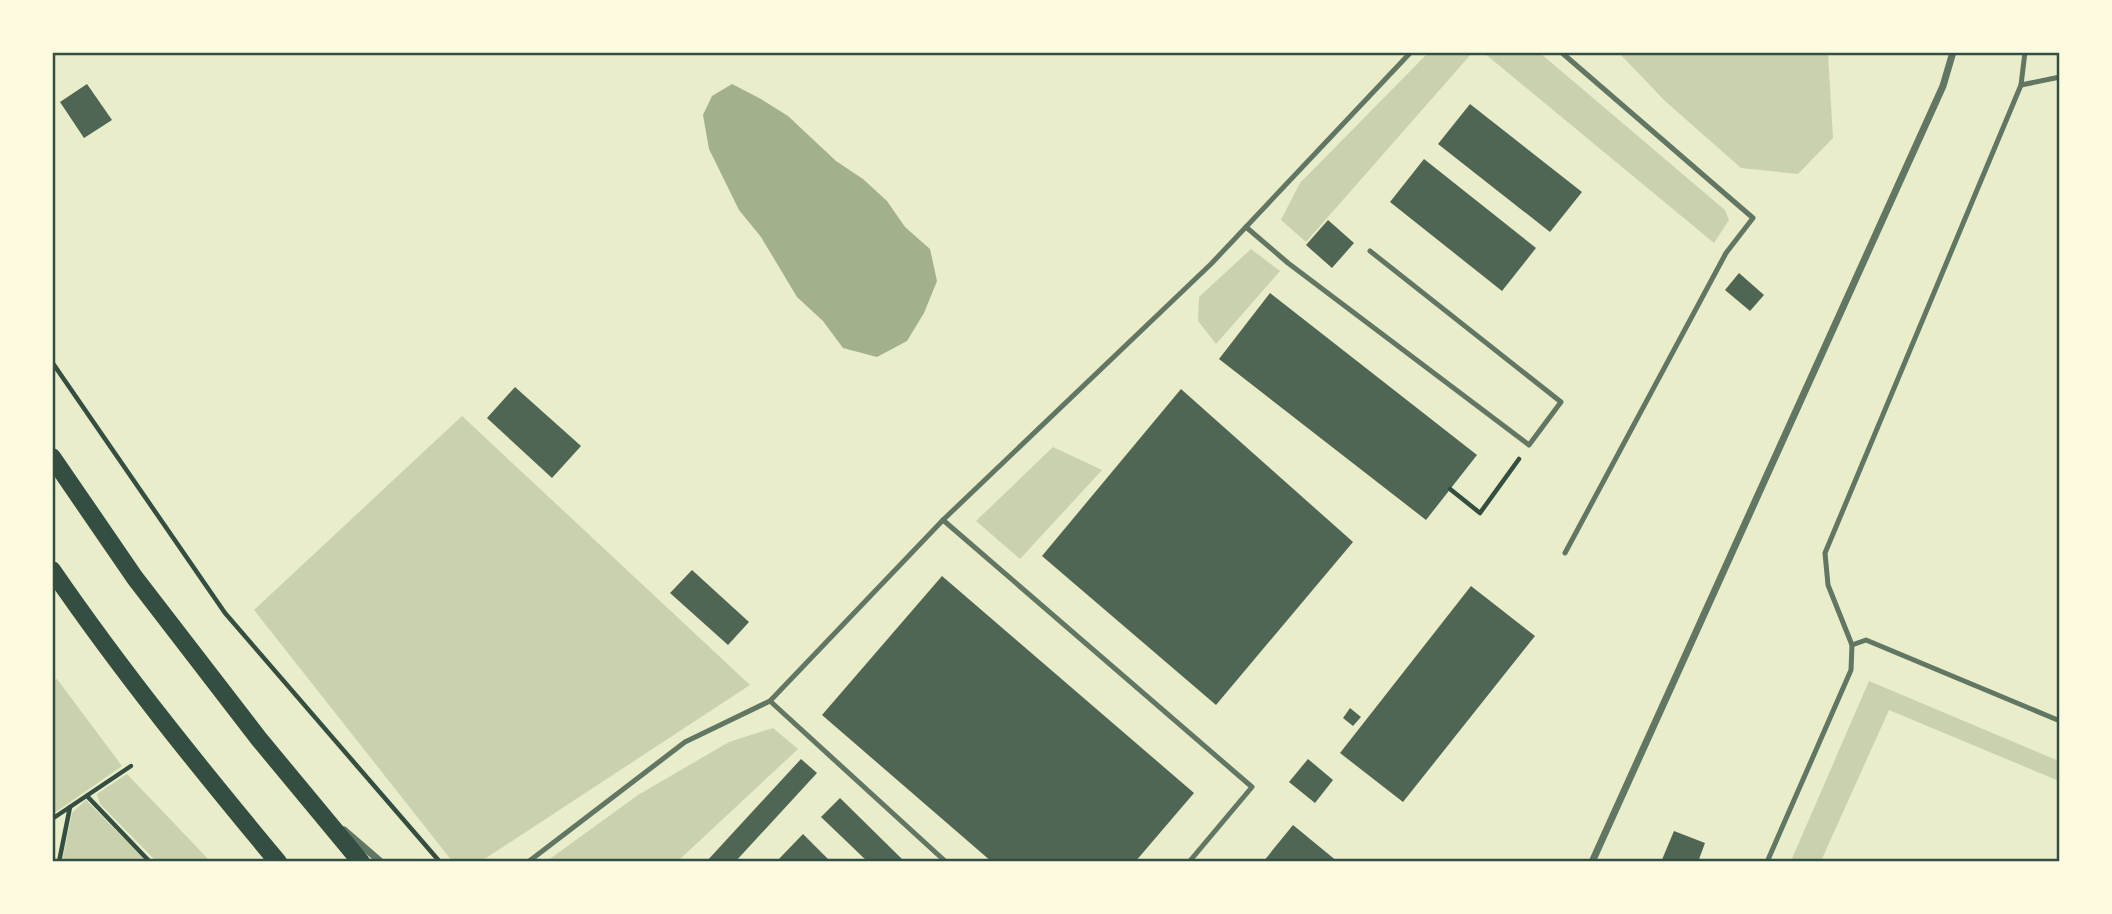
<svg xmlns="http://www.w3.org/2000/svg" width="2112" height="914" viewBox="0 0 2112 914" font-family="'Fira Sans',sans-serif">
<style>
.green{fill:#cad2ad}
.water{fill:#a3b18a}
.building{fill:#4f6655}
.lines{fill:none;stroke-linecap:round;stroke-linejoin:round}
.path{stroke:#344e41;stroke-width:4.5}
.service{stroke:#617663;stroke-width:5}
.minor{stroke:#617663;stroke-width:7}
.primary{stroke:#344e41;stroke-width:18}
.neatline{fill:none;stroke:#344e41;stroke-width:2.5}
</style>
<rect width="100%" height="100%" fill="#e9edc9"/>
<g class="green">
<polygon points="1429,52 1472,53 1306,242 1281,220 1300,183"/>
<polygon points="1484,53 1540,53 1725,210 1729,220 1714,243"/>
<polygon points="1619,53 1828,53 1833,138 1798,174 1741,168 1665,101"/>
<polygon points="1251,249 1280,271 1216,344 1198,321 1199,297"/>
<polygon points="462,416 750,685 480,862 452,861 254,610"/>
<polygon points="1053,447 1102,470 1020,559 976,521"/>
<polygon points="57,679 122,766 53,814 52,682"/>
<polygon points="1869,681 2059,761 2059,781 1889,710 1821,861 1791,861"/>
<polygon points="773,728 798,749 678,861 547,861 638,795 729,742"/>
<polygon points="127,774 210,861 156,861 100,804 97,794"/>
<polygon points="86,800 146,861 62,861 72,813"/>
</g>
<polygon class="water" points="732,84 761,99 788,116 836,161 863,179 887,201 905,227 930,249 937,281 924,313 907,341 877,357 843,348 823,321 797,297 761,237 739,210 709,149 703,115 712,96"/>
<g class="building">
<polygon points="87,84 112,120 84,138 60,102"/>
<polygon points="1470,104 1582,192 1550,232 1438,144"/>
<polygon points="1424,159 1536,248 1502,291 1390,202"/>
<polygon points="1328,220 1354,243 1332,268 1306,245"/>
<polygon points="1739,273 1764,295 1750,311 1725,290"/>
<polygon points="1270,293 1477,455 1426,520 1219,359"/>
<polygon points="515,387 581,446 552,478 487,418"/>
<polygon points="1181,389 1353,542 1216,705 1042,556"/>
<polygon points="692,570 749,622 728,645 670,593"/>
<polygon points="942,576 1194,793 1135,862 992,862 822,715"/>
<polygon points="1471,586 1535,636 1403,802 1340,753"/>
<polygon points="1350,708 1361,717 1353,726 1343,718"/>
<polygon points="801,759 817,773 735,862 706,862"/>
<polygon points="1308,759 1333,780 1315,803 1289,782"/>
<polygon points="840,798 905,862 868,862 821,817"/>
<polygon points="1293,825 1338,862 1263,862"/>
<polygon points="1674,831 1705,843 1698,862 1661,862"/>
<polygon points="803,834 831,862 776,862"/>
</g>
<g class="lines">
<g class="path">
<polyline points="52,362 225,613 440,862"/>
<polyline points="1450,489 1480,513 1519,459"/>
<polyline points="87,796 150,862"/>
<polyline points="52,819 131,766"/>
<polyline points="59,862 70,807"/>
</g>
<g class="service">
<polyline points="1561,52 1753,218 1726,253 1565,553"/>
<polyline points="2021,85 2060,77"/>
<polyline points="1246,227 1288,263 1529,445 1561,402 1370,251"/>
<polyline points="943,520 1252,787 1189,862"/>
<polyline points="1852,645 1866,640 2060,721"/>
<polyline points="770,701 946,862"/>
<polyline points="528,862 685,742 770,701 943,520 1211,264 1411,52"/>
<polyline points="1767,862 1851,670 1852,645 1828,585 1825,553 2021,85 2025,52"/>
</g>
<g class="minor">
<polyline points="344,830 381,862"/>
<polyline points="1592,862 1943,86 1953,52"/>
</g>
<g class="primary">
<polyline points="52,457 135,578 259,739 361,862"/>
<path d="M52,570C122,672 199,767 278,862"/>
</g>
</g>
<rect width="2112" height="914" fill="none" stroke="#fefae0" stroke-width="108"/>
<rect x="54" y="54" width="2004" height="806" class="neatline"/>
</svg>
